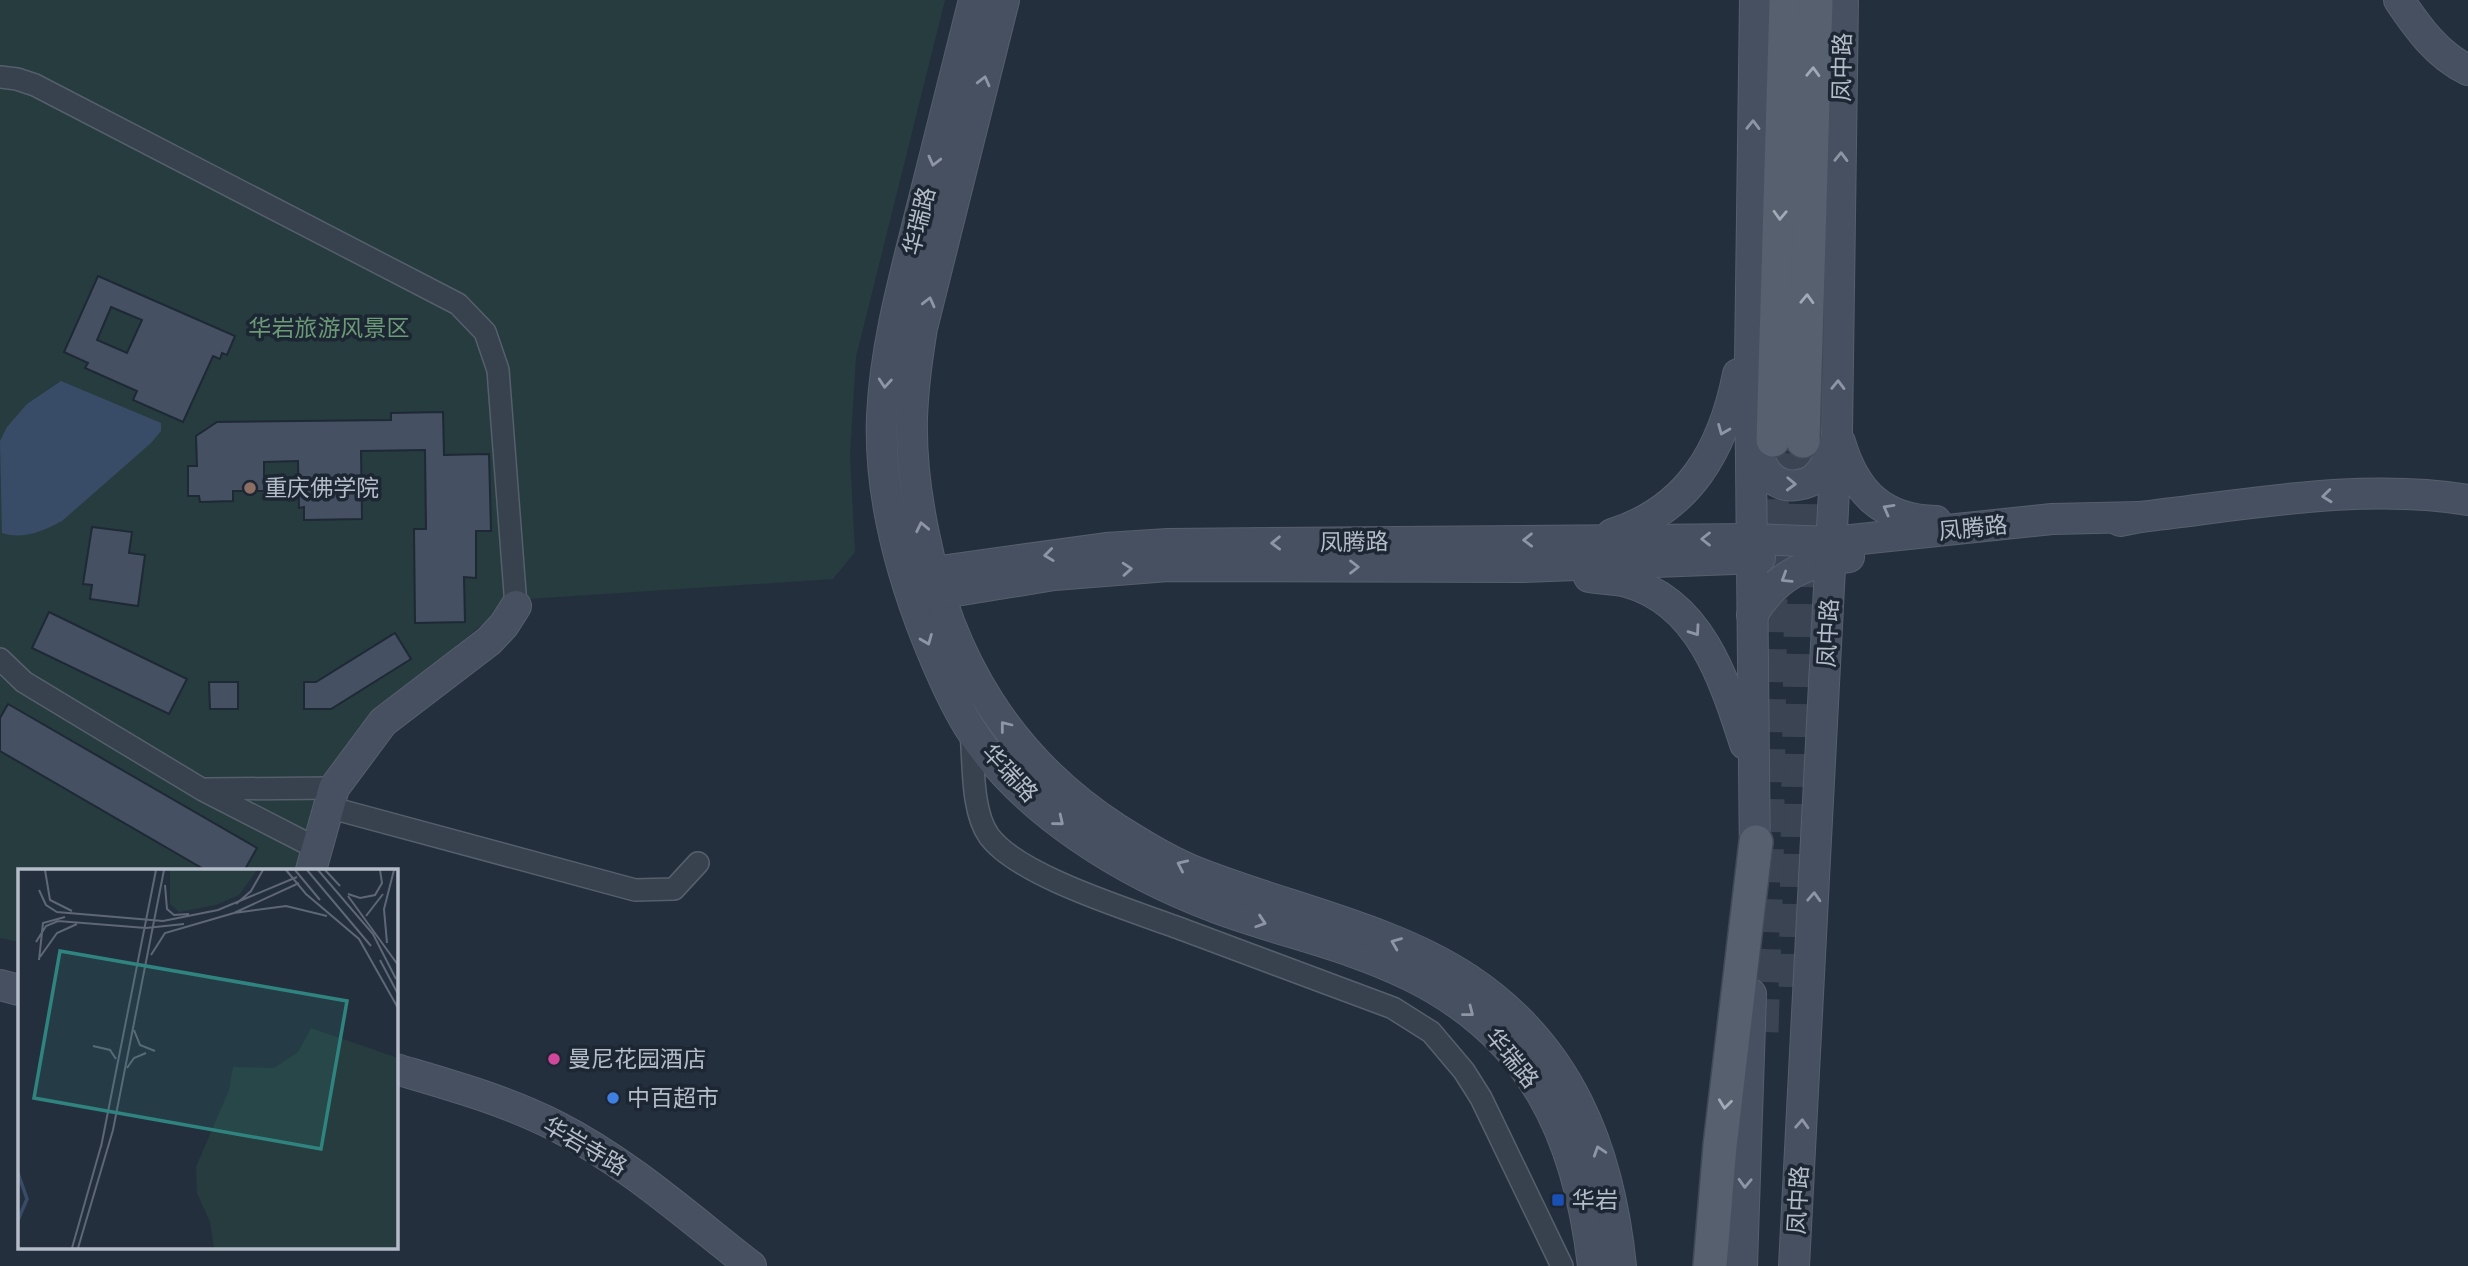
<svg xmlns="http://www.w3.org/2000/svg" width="2468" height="1266" viewBox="0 0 2468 1266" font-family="Barlow,'Noto Sans SC',sans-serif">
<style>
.green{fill:#263c3f}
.water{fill:#394c67}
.building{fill:#455162;stroke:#1f2835;stroke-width:2;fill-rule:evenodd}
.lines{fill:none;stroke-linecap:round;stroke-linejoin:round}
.primary-tunnel{stroke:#3a4453;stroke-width:33;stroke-dasharray:33 17;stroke-linecap:butt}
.street-casing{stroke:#565f6c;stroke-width:24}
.secondary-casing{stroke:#565f6c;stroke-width:32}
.primary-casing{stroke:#414a57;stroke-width:36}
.street{stroke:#38414e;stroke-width:21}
.secondary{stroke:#465061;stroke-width:30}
.primary{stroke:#56606e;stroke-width:33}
.oneway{stroke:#a1aab7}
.oneway2{stroke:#8e96a5}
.education-dot{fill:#8d6e63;stroke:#1d2633;stroke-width:2.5}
.hotel-dot{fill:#d1479c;stroke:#1d2633;stroke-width:2.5}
.shop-dot{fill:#3f7fe0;stroke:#1d2633;stroke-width:2.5}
.transit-dot{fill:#1a4fb4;stroke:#1d2633;stroke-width:2.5}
.labels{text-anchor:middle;stroke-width:7;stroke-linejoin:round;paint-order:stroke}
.street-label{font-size:23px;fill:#b4bcc9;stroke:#1d2633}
.park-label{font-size:23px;fill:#6b9a76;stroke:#1d2633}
.poi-label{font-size:23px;fill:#b4bcc9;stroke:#1d2633;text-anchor:start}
.inset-river{fill:none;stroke:#394c67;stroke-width:3.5}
.inset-road{fill:none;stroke:#5e6776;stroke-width:2}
.view{fill:#308480;fill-opacity:0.15;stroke:#308480;stroke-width:3.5}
.inset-edge{fill:none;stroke:#b4bcc9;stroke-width:3.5}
</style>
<rect width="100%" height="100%" fill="#242f3e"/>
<polygon class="green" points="0,0 945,0 856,357 850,455 855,552 833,579 512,600 371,716 300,870 19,870 19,942 0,938"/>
<path class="water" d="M61,381L161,423V431L151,443L62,521C43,531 23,540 2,533L0,441L7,427L27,404Z"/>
<g class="building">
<path d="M98,276L235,336L227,355L222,353L220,359L213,356L183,422L133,400L137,391L85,368L88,363L64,352ZM111,307L142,320L127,353L97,340Z"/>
<polygon points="443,412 444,455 489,454 491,531 476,531 476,578 464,577 465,622 415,623 414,529 426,529 425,450 361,451 362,519 304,520 304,507 299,508 298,461 264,462 264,491 233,491 233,501 200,502 199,496 188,496 188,466 197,466 196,436 217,422 391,420 391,413"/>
<polygon points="92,527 132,532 129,553 145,555 138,606 90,599 92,585 83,584"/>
<polygon points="49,612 187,679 169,714 32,648"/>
<polygon points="395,633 411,659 331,709 304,709 304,682 316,682"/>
<polygon points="209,682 238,682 238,709 210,709"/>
<polygon points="8,704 257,848 244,871 207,871 0,751 0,718"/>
</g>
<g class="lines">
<g class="primary-tunnel">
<polyline points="1795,987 1803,441"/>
<polyline points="1762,1032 1767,870 1773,453"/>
</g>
<g class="street-casing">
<g id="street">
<polyline points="0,77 17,79 35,85 458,304 485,332 498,370 516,606"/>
<polyline points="0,659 24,682 203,790 316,848"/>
<path d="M971,732C974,763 971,811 989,836C1019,877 1134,911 1184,930C1253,956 1323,982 1393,1008L1431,1032L1464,1071L1481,1098L1562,1266"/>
<polyline points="207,789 334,788"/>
<polyline points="328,807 635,890 674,889 698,863"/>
</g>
</g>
<g class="secondary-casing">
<g id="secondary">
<path d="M974,0C956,74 937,148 918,223C902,286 885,350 882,416C879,492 899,568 927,639C939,669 952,700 969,727C1022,812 1126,874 1217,908C1281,932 1349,945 1411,976C1533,1036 1578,1136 1593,1266"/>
<path d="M1004,0L922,328C917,358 913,388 912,418C911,457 916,496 924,534C949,659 1009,759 1117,829C1141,844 1165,859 1191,870C1279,906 1390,927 1468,979C1570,1047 1609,1149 1621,1266"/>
<polyline points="1755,0 1750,362 1755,864"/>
<path d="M2399,0C2418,28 2437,55 2468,70"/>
<path d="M1756,442C1758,464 1771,489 1797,485C1804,484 1812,482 1817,476C1826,468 1829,457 1833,446"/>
<path d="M1840,442C1855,492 1882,520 1936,521"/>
<path d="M2120,521L2140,517C2247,505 2362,482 2468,500"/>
<path d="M1612,534C1689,510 1723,450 1738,374"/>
<polyline points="912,575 1106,548 1168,544 1751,539 1832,542 2052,519 2140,517"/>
<path d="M1589,577C1601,579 1615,579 1627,582C1700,602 1724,679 1745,744"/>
<polyline points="919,597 1054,575 1168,566 1523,567 1760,558"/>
<path d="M1752,615C1776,576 1804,562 1849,557"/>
<polyline points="311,870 334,788 383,722 489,641 504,625 516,606"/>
<polyline points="0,985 19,990"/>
<path d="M396,1069C450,1085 505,1100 556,1126C627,1162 688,1217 751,1266"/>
<polyline points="1742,1266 1751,994"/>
<polyline points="1794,1266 1837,432 1843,0"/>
</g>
</g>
<g class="primary-casing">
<g id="primary">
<polyline points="1773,440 1786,0"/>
<polyline points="1803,441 1816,0"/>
<polyline points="1710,1266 1720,1146 1756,842"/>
</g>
</g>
<use href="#street" class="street"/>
<use href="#secondary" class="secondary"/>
<use href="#primary" class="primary"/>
</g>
<defs><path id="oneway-chevron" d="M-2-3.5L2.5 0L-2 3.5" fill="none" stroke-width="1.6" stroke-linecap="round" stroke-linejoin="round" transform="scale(1.75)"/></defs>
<g class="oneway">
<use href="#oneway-chevron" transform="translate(1813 72) rotate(-88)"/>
<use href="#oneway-chevron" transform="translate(1780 215) rotate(92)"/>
<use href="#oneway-chevron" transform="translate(1807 299) rotate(-88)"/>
<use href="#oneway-chevron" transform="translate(1725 1104) rotate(97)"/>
</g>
<g class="oneway2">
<use href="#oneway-chevron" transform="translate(984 81) rotate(-76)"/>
<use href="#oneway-chevron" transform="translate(1753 125) rotate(-89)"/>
<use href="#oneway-chevron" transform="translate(1841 157) rotate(-89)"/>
<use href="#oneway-chevron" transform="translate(934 161) rotate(104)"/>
<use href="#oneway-chevron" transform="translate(929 302) rotate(-76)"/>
<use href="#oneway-chevron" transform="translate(885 383) rotate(95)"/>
<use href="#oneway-chevron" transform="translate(1838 385) rotate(-89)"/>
<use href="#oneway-chevron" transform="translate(1723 430) rotate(112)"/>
<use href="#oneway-chevron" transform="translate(1791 484) rotate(2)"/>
<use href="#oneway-chevron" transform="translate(2327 496) rotate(174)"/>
<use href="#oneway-chevron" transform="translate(1888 509) rotate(-151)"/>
<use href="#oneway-chevron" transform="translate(922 527) rotate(-102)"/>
<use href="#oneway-chevron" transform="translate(1706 539) rotate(180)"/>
<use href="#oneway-chevron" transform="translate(1528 540) rotate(179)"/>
<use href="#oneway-chevron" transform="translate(1276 543) rotate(179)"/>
<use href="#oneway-chevron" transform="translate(1049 555) rotate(173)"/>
<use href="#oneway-chevron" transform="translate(1354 567)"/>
<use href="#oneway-chevron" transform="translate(1127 569) rotate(-4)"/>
<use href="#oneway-chevron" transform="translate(1786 578) rotate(148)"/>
<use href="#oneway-chevron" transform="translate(1695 631) rotate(55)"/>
<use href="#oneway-chevron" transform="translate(927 640) rotate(68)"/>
<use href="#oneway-chevron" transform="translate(1005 726) rotate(-128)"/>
<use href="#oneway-chevron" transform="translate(1059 821) rotate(39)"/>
<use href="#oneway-chevron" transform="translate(1182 865) rotate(-155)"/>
<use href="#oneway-chevron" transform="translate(1814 897) rotate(-87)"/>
<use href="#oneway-chevron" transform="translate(1261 922) rotate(18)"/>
<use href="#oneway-chevron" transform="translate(1396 943) rotate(-158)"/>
<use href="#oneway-chevron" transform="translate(1469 1012) rotate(38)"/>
<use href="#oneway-chevron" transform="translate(1802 1124) rotate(-87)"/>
<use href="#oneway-chevron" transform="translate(1599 1151) rotate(-108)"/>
<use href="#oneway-chevron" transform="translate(1745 1183) rotate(92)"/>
</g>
<circle class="education-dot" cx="250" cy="488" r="7"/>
<circle class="hotel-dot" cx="554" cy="1059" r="7"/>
<circle class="shop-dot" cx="613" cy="1098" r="7"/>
<rect class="transit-dot" x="1551" y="1193" width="14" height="14" rx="3.5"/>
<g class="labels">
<g class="street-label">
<text transform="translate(1842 67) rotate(-89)" y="8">凤中路</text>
<text transform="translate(919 221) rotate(-76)" y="8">华瑞路</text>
<text transform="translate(1973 528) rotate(-6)" y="8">凤腾路</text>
<text transform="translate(1354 542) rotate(-1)" y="8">凤腾路</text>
<text transform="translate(1828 633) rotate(-87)" y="8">凤中路</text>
<text transform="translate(1010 773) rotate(47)" y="8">华瑞路</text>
<text transform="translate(1512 1058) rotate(51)" y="8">华瑞路</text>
<text transform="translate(585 1146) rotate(30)" y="8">华岩寺路</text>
<text transform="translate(1798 1200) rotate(-87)" y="8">凤中路</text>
</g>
<g class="park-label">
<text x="329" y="336">华岩旅游风景区</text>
</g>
<g class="poi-label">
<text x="264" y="496">重庆佛学院</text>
<text x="568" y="1067">曼尼花园酒店</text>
<text x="627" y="1106">中百超市</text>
<text x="1572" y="1208">华岩</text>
</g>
</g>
<g transform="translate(18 869)">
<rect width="380" height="380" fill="#242f3e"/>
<path d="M152,1H239L221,26L198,36L161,43L152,35ZM293,159L380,189V379H196L192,353L179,324L178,298L211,221L215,198L256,199L280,183Z" fill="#263c3f"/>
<path class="inset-river" d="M0,304L9,330L0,351"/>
<path class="inset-road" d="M27,1L32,31L54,42M268,1L288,25L341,70L380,139M277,1L302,31M289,1L353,77M300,1L355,65L378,110M307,1L322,17M147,16L149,40L156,46L171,45M21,21L28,36L39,43L145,52L200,41L279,8M330,25L342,29L357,26L364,14L362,1M330,27L380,96M218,35L233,22L245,1M216,44L268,37L309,47M348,47L365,25M18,73L28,57L40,52L128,59L166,55M369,74L366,40L376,1M133,86L147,64L216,44L281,14M22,88L39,64L59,55M21,91L25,54L47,48M362,91L380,125M116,161L122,176L137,182M75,177L92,181L98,190M109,199L116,189L128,184M83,278L138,1M54,379L83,277M60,379L95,261L146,1"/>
<path class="view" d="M42,82L329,132L303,280L16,229Z"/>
<rect width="380" height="380" class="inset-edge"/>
</g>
</svg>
